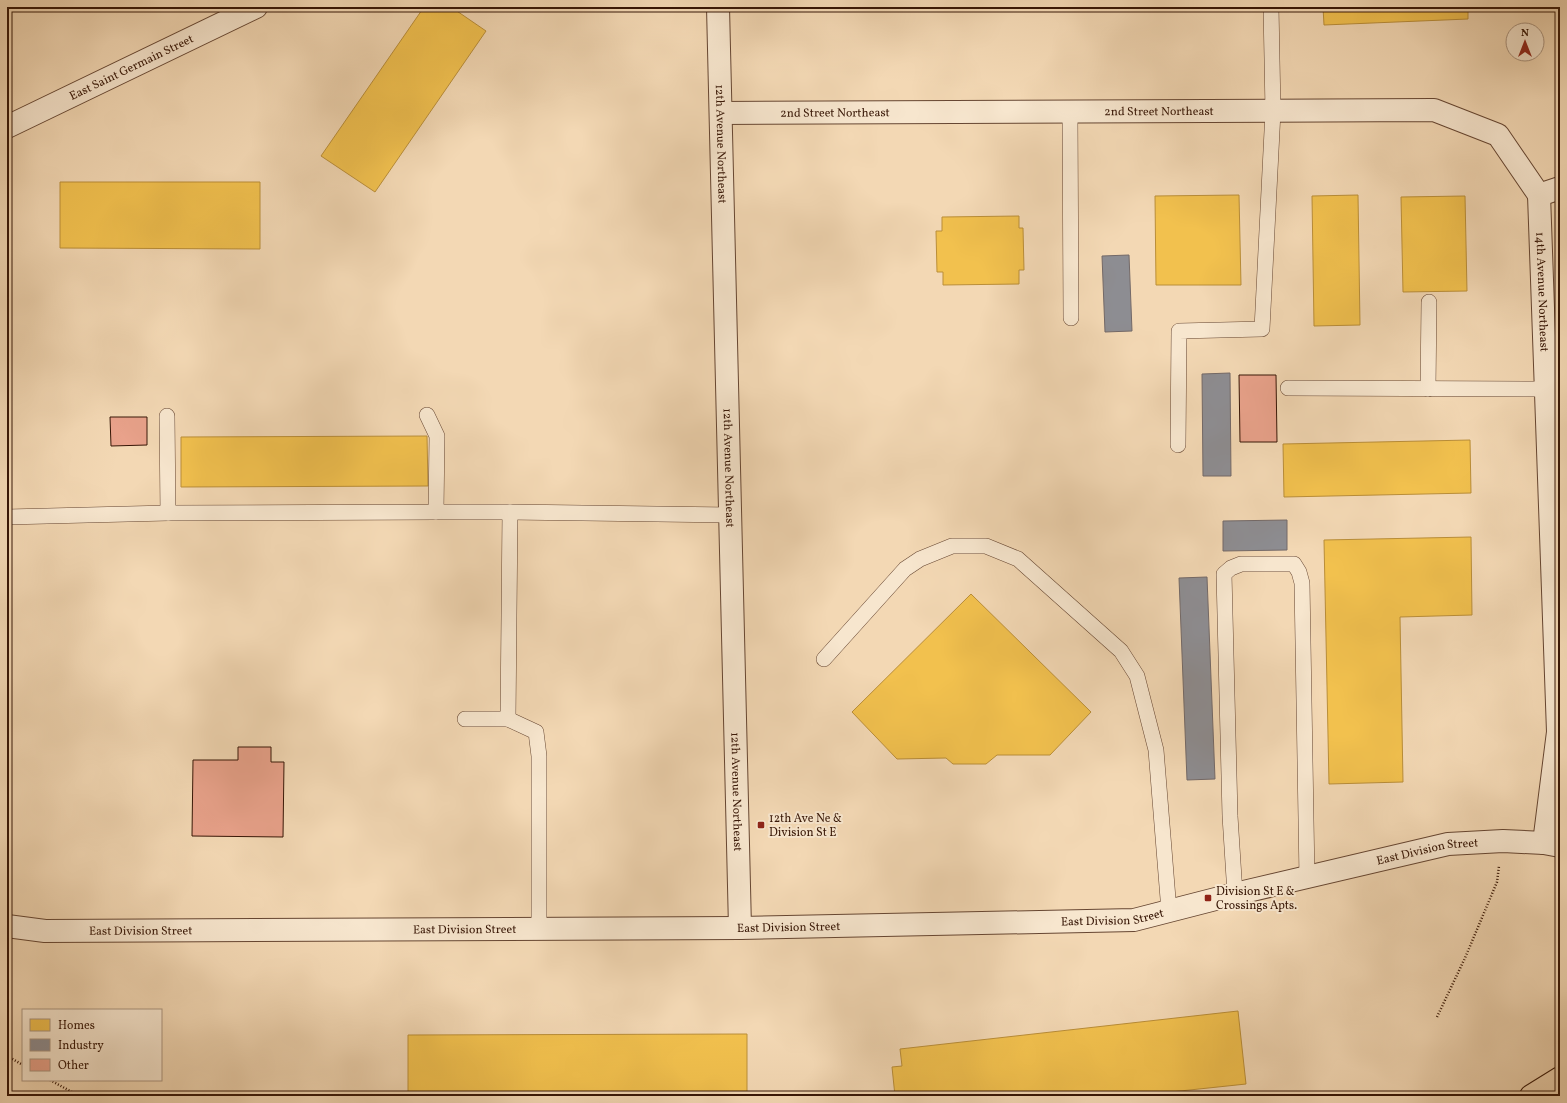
<svg xmlns="http://www.w3.org/2000/svg" width="1567" height="1103" viewBox="0 0 1567 1103" font-family="Vollkorn,serif">
<style>
.homes{fill:#f2c14e;stroke:#ba8e38}
.industry{fill:#8d8d92;stroke:#736968}
.building{fill:#e9a28b;stroke:#371606}
.lines{fill:none;stroke-linecap:round;stroke-linejoin:round}
.service-casing{stroke:#664632;stroke-width:16}
.minor-casing{stroke:#664632;stroke-width:24}
.tertiary-casing{stroke:#664632;stroke-width:24}
.trunk-casing{stroke:#371606;stroke-width:24}
.path{stroke:#371606;stroke-width:2.5;stroke-dasharray:1 2;stroke-linecap:butt}
.service{stroke:#f7e6ce;stroke-width:15}
.minor{stroke:#f7e6ce;stroke-width:22}
.tertiary{stroke:#f7e6ce;stroke-width:22}
.trunk{stroke:#f3d8b4;stroke-width:22}
.poi-dot{fill:#8f2418;stroke:#f7e6ce;stroke-width:1.5}
.labels{text-anchor:middle;stroke-width:4;stroke-linejoin:round;paint-order:stroke}
.street-label{font-size:12px;fill:#371606;stroke:#f7e6ce}
.poi-label{font-size:12px;fill:#371606;stroke:#f7e6ce;text-anchor:start}
</style>
<rect width="100%" height="100%" fill="#f3d8b4"/>
<filter id="stains"><feTurbulence type="fractalNoise" baseFrequency=".005" numOctaves="4"/><feColorMatrix values="0 0 0 0 .2 0 0 0 0 .09 0 0 0 0 .02 0 0 0 .5 -.17"/></filter>
<radialGradient id="worn" r=".72"><stop offset=".6" stop-color="#630" stop-opacity="0"/><stop offset="1" stop-color="#630" stop-opacity=".3"/></radialGradient>
<g class="homes">
<polygon points="424,7 451,7 486,31 375,192 321,156"/>
<polygon points="1323,7 1468,7 1468,19 1324,25"/>
<polygon points="60,182 260,182 260,249 60,248"/>
<polygon points="1239,195 1241,285 1156,285 1155,196"/>
<polygon points="1358,195 1360,325 1314,326 1312,196"/>
<polygon points="1465,196 1467,291 1403,292 1401,197"/>
<polygon points="1019,216 1019,228 1023,228 1024,270 1019,270 1019,284 943,285 943,272 937,272 936,231 942,231 942,217"/>
<polygon points="427,436 428,486 181,487 181,437"/>
<polygon points="1470,440 1471,493 1284,497 1283,444"/>
<polygon points="1471,537 1472,615 1400,617 1403,782 1329,784 1324,540"/>
<polygon points="971,594 1091,712 1050,755 997,755 986,764 953,764 946,758 897,759 852,712"/>
<polygon points="1238,1011 1246,1084 1133,1096 895,1096 892,1067 902,1066 900,1049"/>
<polygon points="747,1034 747,1096 408,1096 408,1035"/>
</g>
<g class="industry">
<polygon points="1129,255 1132,331 1105,332 1102,256"/>
<polygon points="1230,373 1231,476 1203,476 1202,374"/>
<polygon points="1287,520 1287,550 1223,551 1223,521"/>
<polygon points="1207,577 1215,779 1187,780 1179,578"/>
</g>
<g class="building">
<polygon points="1239,375 1276,375 1277,442 1240,442"/>
<polygon points="110,417 147,417 147,445 111,446"/>
<polygon points="238,747 271,747 271,762 284,762 283,837 192,836 193,760 238,760"/>
</g>
<g class="lines">
<g class="service-casing">
<g id="service">
<polyline points="1070,112 1071,318"/>
<polyline points="1288,388 1545,389"/>
<polyline points="1428,389 1429,302"/>
<polyline points="167,416 168,513"/>
<polyline points="1178,445 1179,331 1262,329 1273,111 1271,7"/>
<polyline points="436,512 510,512 508,719 465,719"/>
<polyline points="510,512 730,515"/>
<polyline points="7,517 168,513 436,512 437,436 427,415"/>
<polyline points="824,659 905,569 920,559 952,546 986,546 1018,559 1121,651 1137,676 1156,750 1169,911"/>
<polyline points="508,719 536,732 539,756 539,929"/>
<polyline points="1235,894 1230,816 1224,574 1231,568 1241,564 1294,564 1299,572 1302,583 1307,878"/>
</g>
</g>
<g class="minor-casing">
<g id="minor">
<path id="s1" d="M718,7L740,928"/>
<path id="s2" d="M721,113L1434,110L1498,135L1539,195"/>
<path id="s3" d="M1539,195L1558,732L1544,843"/>
<polyline points="1539,195 1560,188"/>
<path id="s4" d="M7,926L45,931L740,928L1134,920L1235,894L1448,844L1503,841L1544,843L1560,846"/>
</g>
</g>
<g class="tertiary-casing">
<g id="tertiary">
<path id="s5" d="M7,127L256,7"/>
</g>
</g>
<g class="trunk-casing">
<polyline id="trunk" points="1531,1096 1560,1078"/>
</g>
<g class="path">
<polyline points="1437,1017 1465,958 1497,882 1499,866"/>
<polyline points="7,1056 23,1065"/>
<polyline points="50,1080 79,1096"/>
</g>
<use href="#service" class="service"/>
<use href="#minor" class="minor"/>
<use href="#tertiary" class="tertiary"/>
<use href="#trunk" class="trunk"/>
</g>
<g class="poi-dot">
<rect x="757" y="821" width="8" height="8" rx="2"/>
<rect x="1204" y="894" width="8" height="8" rx="2"/>
</g>
<g class="labels">
<g class="street-label">
<text dy="4" stroke="none"><textPath href="#s5" startOffset="138">East Saint Germain Street</textPath></text>
<text dy="4" stroke="none"><textPath href="#s2" startOffset="438">2nd Street Northeast</textPath></text>
<text dy="4" stroke="none"><textPath href="#s2" startOffset="114">2nd Street Northeast</textPath></text>
<text dy="4" stroke="none"><textPath href="#s1" startOffset="137">12th Avenue Northeast</textPath></text>
<text dy="4" stroke="none"><textPath href="#s3" startOffset="97">14th Avenue Northeast</textPath></text>
<text dy="4" stroke="none"><textPath href="#s1" startOffset="461">12th Avenue Northeast</textPath></text>
<text dy="4" stroke="none"><textPath href="#s1" startOffset="785">12th Avenue Northeast</textPath></text>
<text dy="4" stroke="none"><textPath href="#s4" startOffset="1429">East Division Street</textPath></text>
<text dy="4" stroke="none"><textPath href="#s4" startOffset="1106">East Division Street</textPath></text>
<text dy="4" stroke="none"><textPath href="#s4" startOffset="782">East Division Street</textPath></text>
<text dy="4" stroke="none"><textPath href="#s4" startOffset="458">East Division Street</textPath></text>
<text dy="4" stroke="none"><textPath href="#s4" startOffset="134">East Division Street</textPath></text>
</g>
<g class="poi-label">
<text x="769" y="822">12th Ave Ne &amp;<tspan x="769" dy="14">Division St E</tspan></text>
<text x="1216" y="895">Division St E &amp;<tspan x="1216" dy="14">Crossings Apts.</tspan></text>
</g>
</g>
<rect width="1567" height="1103" fill="none" stroke="#f3d8b4" stroke-width="24"/>
<rect x="8" y="8" width="1551" height="1087" fill="none" stroke="#371606" stroke-width="2"/>
<rect x="12" y="12" width="1543" height="1079" fill="none" stroke="#371606"/>
<rect x="22" y="1009" width="140" height="72" fill="#f7e6ce" stroke="#aa937e"/>
<rect x="30" y="1019" width="20" height="12" fill="#f2c14e" stroke="#aa937e"/>
<text x="58" y="1029" font-size="12" fill="#371606">Homes</text>
<rect x="30" y="1039" width="20" height="12" fill="#8d8d92" stroke="#aa937e"/>
<text x="58" y="1049" font-size="12" fill="#371606">Industry</text>
<rect x="30" y="1059" width="20" height="12" fill="#e9a28b" stroke="#aa937e"/>
<text x="58" y="1069" font-size="12" fill="#371606">Other</text>
<g transform="translate(1525 42)"><circle r="19" fill="#f7e6ce" stroke="#aa937e"/>
<path d="M0-3L7 15L0 10L-7 15Z" fill="#8f2418"/>
<text y="-6" font-size="11" font-weight="bold" text-anchor="middle" fill="#371606">N</text>
</g>
<rect width="100%" height="100%" filter="url(#stains)"/>
<rect width="100%" height="100%" fill="url(#worn)"/>
</svg>
